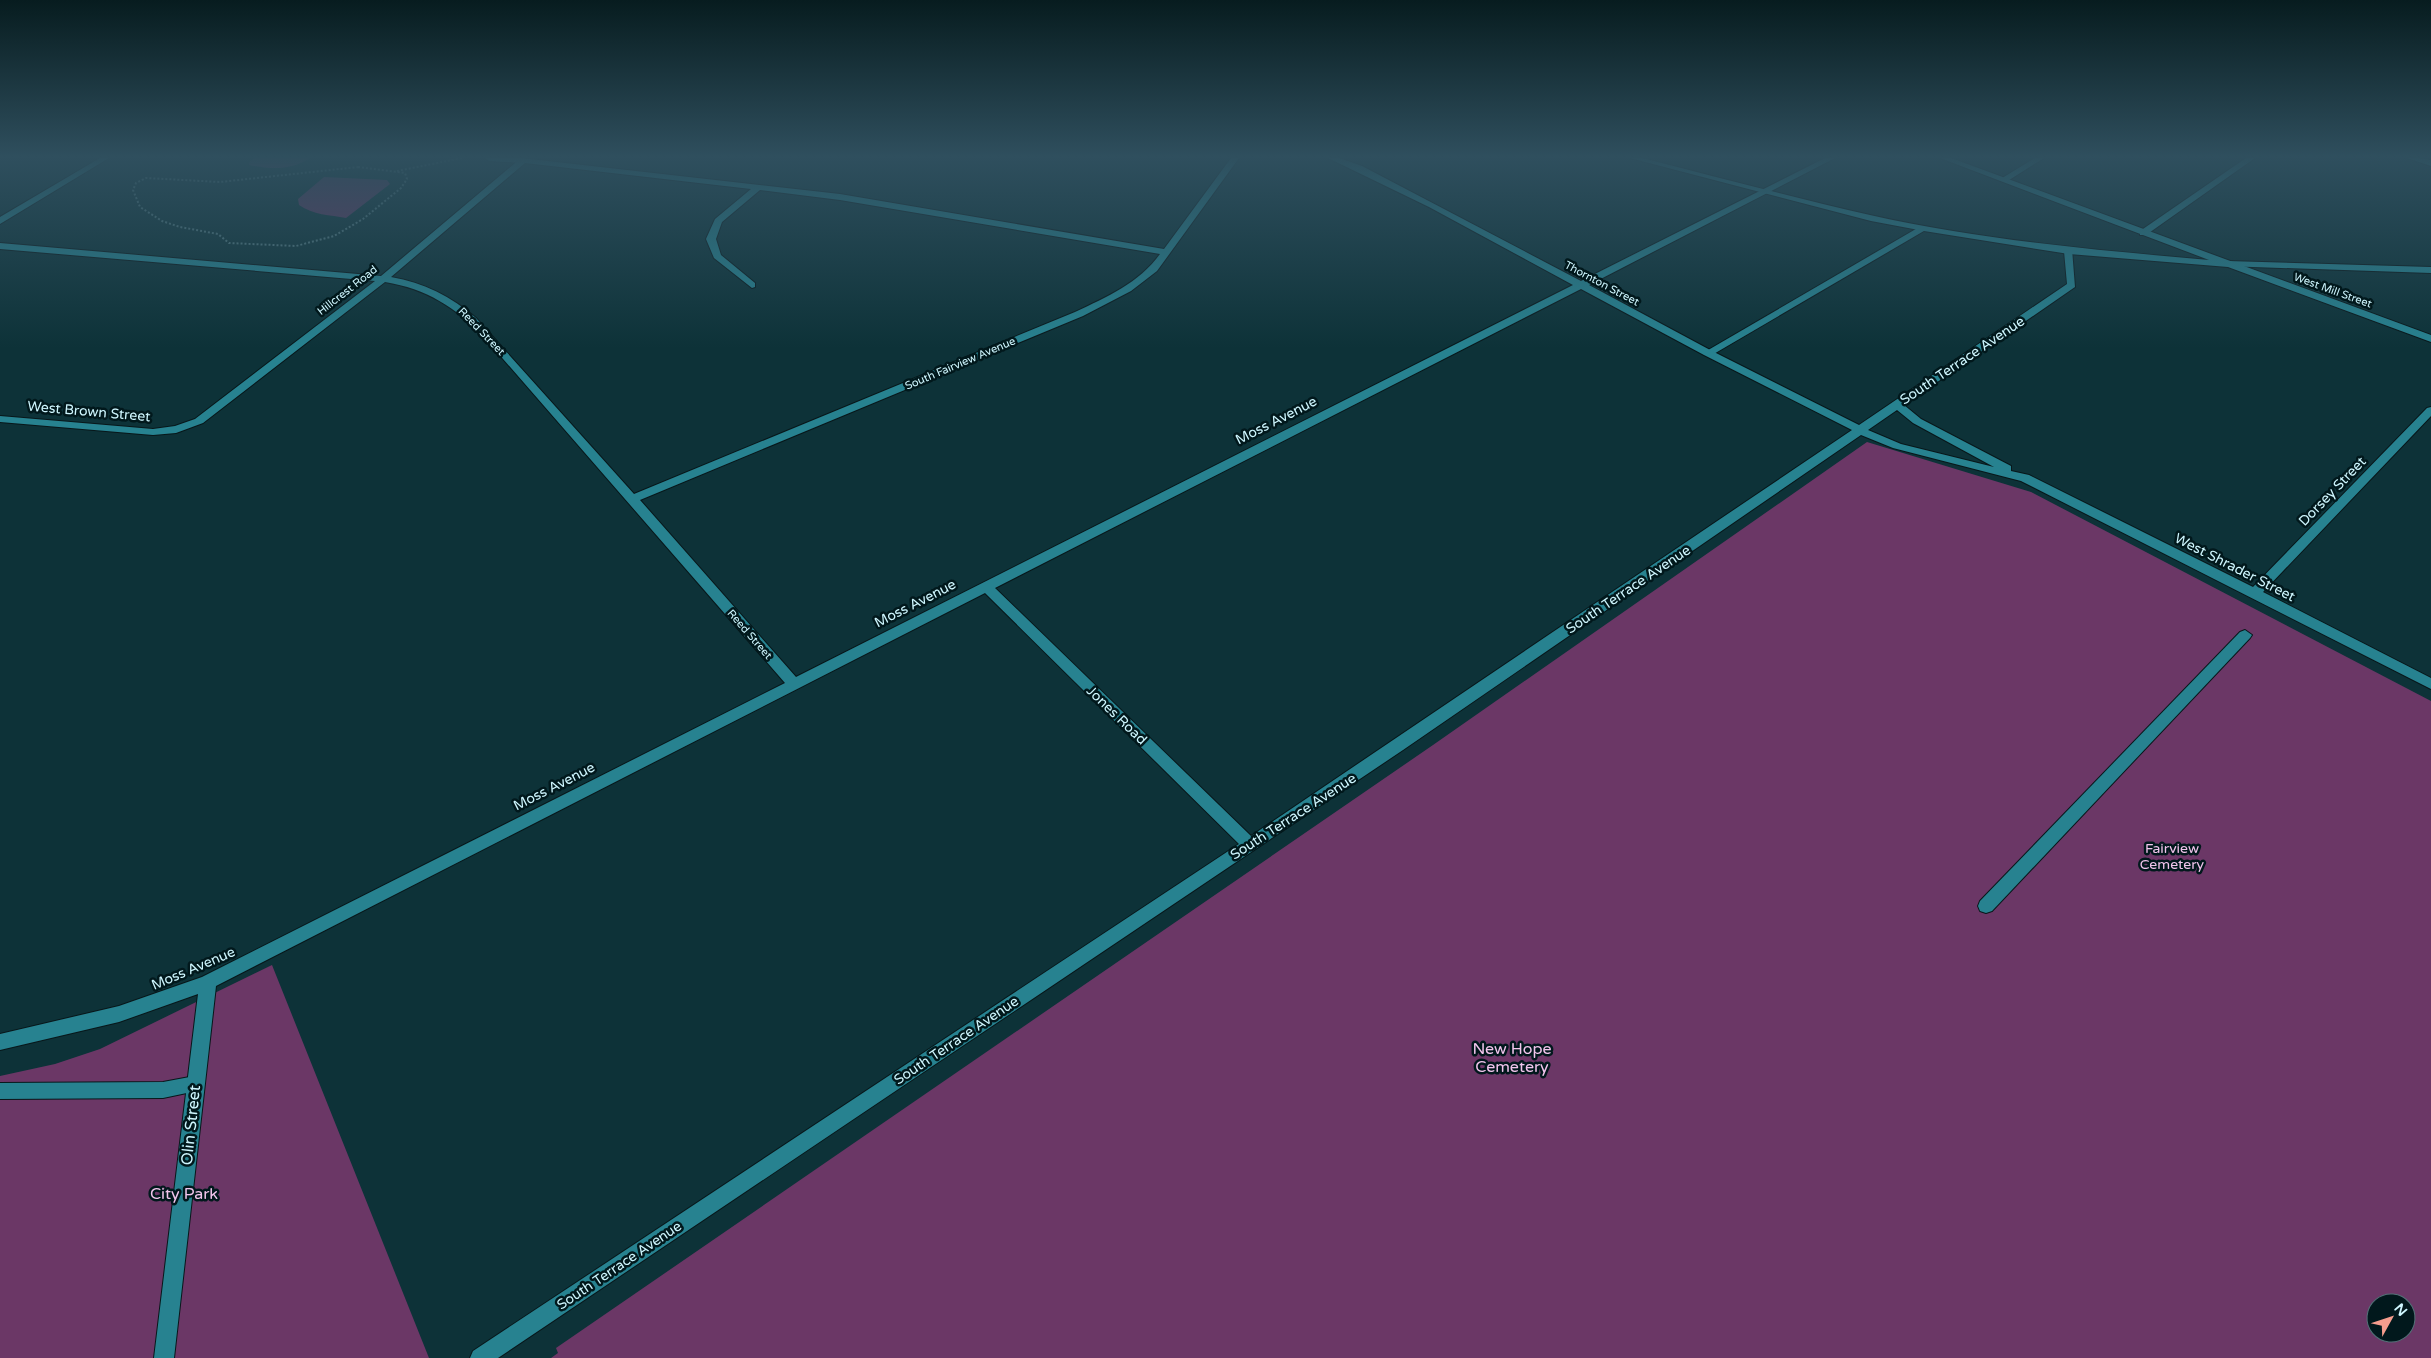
<svg xmlns="http://www.w3.org/2000/svg" width="2431" height="1358" viewBox="0 0 2431 1358" font-family="'Varela Round',sans-serif">
<style>
.green{fill:#6b3766;fill-rule:evenodd}
.lines{fill:none;stroke-linecap:round;stroke-linejoin:round}
.service-casing{stroke:#08171a;stroke-width:2}
.minor-casing{stroke:#08171a;stroke-width:2}
.tertiary-casing{stroke:#08171a;stroke-width:2}
.secondary-casing{stroke:#08171a;stroke-width:2}
.path{stroke:#577d84;stroke-width:2;stroke-dasharray:2 2;stroke-linecap:butt}
.service{fill:#278290;fill-rule:evenodd}
.minor{fill:#278290;fill-rule:evenodd}
.tertiary{fill:#278290;fill-rule:evenodd}
.secondary{fill:#278290;fill-rule:evenodd}
.labels{text-anchor:middle;stroke-width:5;stroke-linejoin:round;paint-order:stroke}
.far-street-label{font-size:11px;fill:#cff7ff;stroke:#01181c}
.street-label{font-size:14px;fill:#cff7ff;stroke:#01181c}
.park-label{font-size:14px;fill:#f2c5ed;stroke:#01181c}
.near-park-label{font-size:16px;fill:#f2c5ed;stroke:#01181c}
.near-street-label{font-size:16px;fill:#cff7ff;stroke:#01181c}
</style>
<rect width="100%" height="100%" fill="#0d3238"/>
<g class="green">
<path d="M255,158H310C290,171 271,169 249,165L250,161Z"/>
<path d="M324,177L387,180L390,184L346,218C330,215 313,215 299,205L298,199Z"/>
<path d="M1867,442L2031,492L2431,701V1358H551L558,1353L556,1348L1433,745ZM2376,1303H2406V1333H2376Z"/>
<polygon points="272,965 429,1358 0,1358 0,1076 55,1064 100,1049"/>
</g>
<g class="lines">
<g class="service-casing">
<g id="service">
<polygon points="485,158 523,158 527,160 523,163 489,161"/>
<polygon points="1921,226 1929,228 1712,355 1708,356 1703,353"/>
<polygon points="2245,630 2252,635 2250,638 1992,911 1986,913 1980,911 1978,906 1980,901 2240,632"/>
<polygon points="195,1076 201,1078 204,1084 201,1090 163,1098 0,1099 0,1083 163,1082"/>
</g>
</g>
<g class="minor-casing">
<g id="minor">
<polygon points="100,158 109,158 0,224 0,217"/>
<path d="M521,158L840,194L1164,249L1231,158H1239L1157,271L1131,291L1083,316L640,500L796,677L1573,285L1429,207L1328,158H1339L1362,166L1581,281L1825,158H1835L1589,285L1712,351L1859,425L2067,284L2064,251L2072,249L2075,287L1904,405L1921,419L2011,466V471L2029,475L2253,587L2427,408L2431,407V416L2263,592L2431,678V689L2021,481L1893,448L1861,435L1403,750L498,1358H470L473,1351L1239,844L985,593L216,986L174,1358H154L198,994L119,1022L0,1050V1034L119,1006L202,977L785,683L484,337C455,307 427,289 385,282L203,423L176,433L153,435L0,422V416L153,429L175,426L195,419L375,281L0,249V243L381,276ZM525,163L751,189L715,219L706,239L714,258L752,288L755,287V283L721,255L716,239L722,222L760,190L840,200L1160,254C1139,283 1107,297 1075,312L634,494L476,318C451,296 424,283 391,277ZM1581,289L1704,355L1852,430L1251,836L995,588ZM1897,410L1913,423L1994,467L1901,444L1868,430Z"/>
<polygon points="2035,158 2044,158 2006,182 1999,180"/>
<polygon points="2246,158 2255,158 2146,235 2140,235 2140,231"/>
<polygon points="2227,261 2431,267 2431,273 2224,266 2224,262"/>
</g>
</g>
<g class="tertiary-casing">
<polygon id="tertiary" points="2407,158 2419,158 2431,160 2431,166"/>
</g>
<g class="secondary-casing">
<path id="secondary" d="M1630,158H1642C1718,177 1794,198 1870,215C1981,240 2095,250 2209,260L1940,158H1951L2431,335V342L2228,267L2069,254L1924,231L1871,221Z"/>
</g>
<g class="path">
<polygon points="358,167 405,173 407,179 401,188 363,219 334,236 296,246 229,243 218,234 180,227 162,221 140,207 133,190 136,183 146,178 220,182"/>
<polyline points="397,171 462,158"/>
</g>
<use href="#service" class="service"/>
<use href="#minor" class="minor"/>
<use href="#tertiary" class="tertiary"/>
<use href="#secondary" class="secondary"/>
</g>
<linearGradient id="sky" x2="0" y2="1"><stop stop-color="#071c1f"/><stop offset="0.45" stop-color="#2f4f5e"/><stop offset="1" stop-color="#2f4f5e" stop-opacity="0"/></linearGradient>
<rect width="2431" height="348" fill="url(#sky)"/>
<g class="labels">
<g class="far-street-label">
<text transform="translate(1602 283) rotate(28)" y="4">Thornton Street</text>
<text transform="translate(347 290) rotate(-38)" y="4">Hillcrest Road</text>
<text transform="translate(2333 290) rotate(20)" y="4">West Mill Street</text>
<text transform="translate(482 331) rotate(46)" y="4">Reed Street</text>
<text transform="translate(960 363) rotate(-23)" y="4">South Fairview Avenue</text>
<text transform="translate(750 634) rotate(49)" y="4">Reed Street</text>
</g>
<g class="street-label">
<text transform="translate(1962 360) rotate(-34)" y="5">South Terrace Avenue</text>
<text transform="translate(89 411) rotate(5)" y="5">West Brown Street</text>
<text transform="translate(1276 420) rotate(-27)" y="5">Moss Avenue</text>
<text transform="translate(2332 491) rotate(-46)" y="5">Dorsey Street</text>
<text transform="translate(2235 567) rotate(27)" y="5">West Shrader Street</text>
<text transform="translate(1628 589) rotate(-34)" y="5">South Terrace Avenue</text>
<text transform="translate(915 603) rotate(-27)" y="5">Moss Avenue</text>
<text transform="translate(1117 715) rotate(44)" y="5">Jones Road</text>
<text transform="translate(554 786) rotate(-27)" y="5">Moss Avenue</text>
<text transform="translate(1293 816) rotate(-33)" y="5">South Terrace Avenue</text>
<text transform="translate(193 968) rotate(-23)" y="5">Moss Avenue</text>
<text transform="translate(956 1040) rotate(-34)" y="5">South Terrace Avenue</text>
<text transform="translate(619 1265) rotate(-34)" y="5">South Terrace Avenue</text>
</g>
<g class="park-label">
<text x="2172" y="853">Fairview<tspan x="2172" dy="16">Cemetery</tspan></text>
</g>
<g class="near-park-label">
<text x="1512" y="1054">New Hope<tspan x="1512" dy="18">Cemetery</tspan></text>
<text x="184" y="1199">City Park</text>
</g>
<g class="near-street-label">
<text transform="translate(190 1125) rotate(-84)" y="6">Olin Street</text>
</g>
</g>
<g transform="translate(2391 1318) rotate(50)"><circle r="24" fill="#01181c" stroke="#537177"/>
<path d="M0-4L9 19L0 12L-9 19Z" fill="#f59d8e"/>
<text y="-8" font-size="14" font-weight="bold" text-anchor="middle" fill="#cff7ff">N</text>
</g>
</svg>
